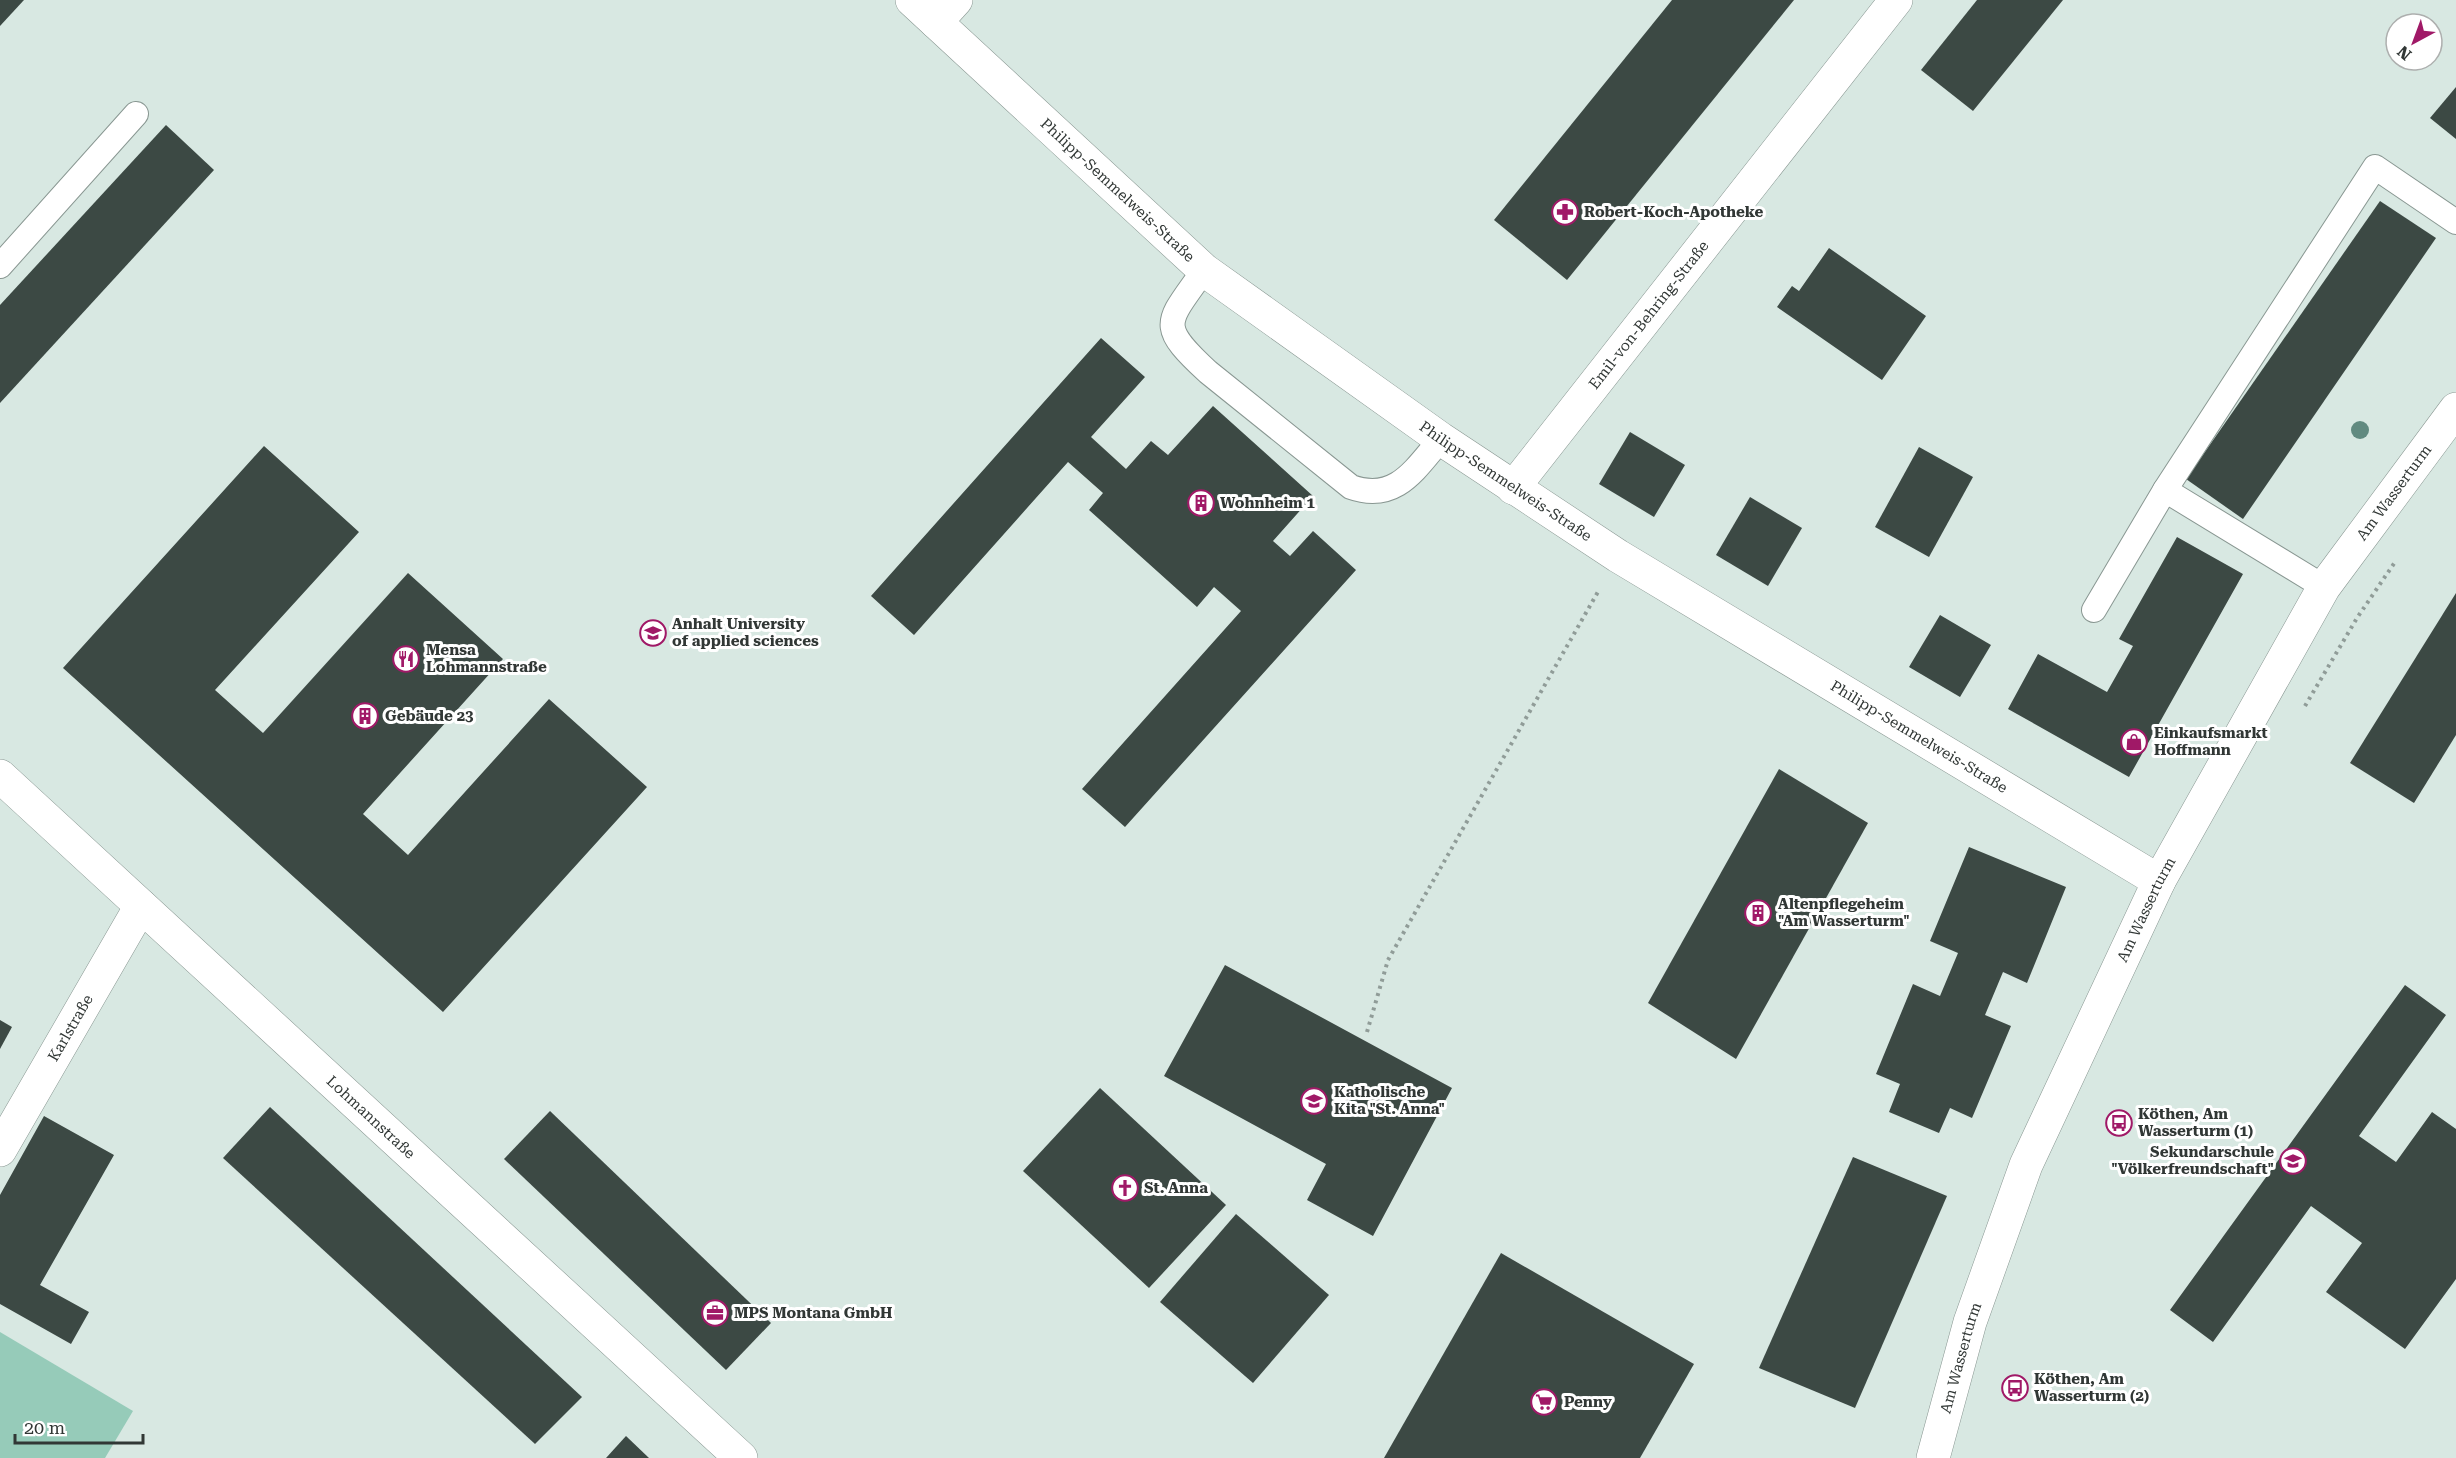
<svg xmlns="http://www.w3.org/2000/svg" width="2456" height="1458" viewBox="0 0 2456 1458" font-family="'Roboto Serif',serif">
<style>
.park{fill:#96cbb9}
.building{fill:#3c4944}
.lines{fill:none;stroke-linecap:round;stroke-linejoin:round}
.service-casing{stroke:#899792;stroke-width:26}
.minor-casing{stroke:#899792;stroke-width:34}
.tertiary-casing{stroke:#899792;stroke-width:34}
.secondary-casing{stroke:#899792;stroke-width:34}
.path{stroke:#909c98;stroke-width:4;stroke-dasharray:3 4.5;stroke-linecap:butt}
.service{stroke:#fff;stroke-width:24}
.minor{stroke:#fff;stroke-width:33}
.tertiary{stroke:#fff;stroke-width:33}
.secondary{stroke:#fff;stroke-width:33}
.tree{fill:#618a80}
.labels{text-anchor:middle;stroke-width:6;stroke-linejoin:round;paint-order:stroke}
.street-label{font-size:15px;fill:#313735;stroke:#fff}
.poi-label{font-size:15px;font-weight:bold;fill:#313735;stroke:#fff;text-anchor:start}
</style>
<rect width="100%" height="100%" fill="#d8e8e2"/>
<polygon class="park" points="0,1332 133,1411 105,1458 0,1458"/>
<g class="building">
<polygon points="0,0 24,0 0,26"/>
<polygon points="1672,0 1794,0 1567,280 1494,220"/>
<polygon points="1977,0 2063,0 1973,111 1921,70"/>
<polygon points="2456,87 2456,139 2430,118"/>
<polygon points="166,125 214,170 0,403 0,305"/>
<polygon points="2380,201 2436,238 2243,519 2186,479"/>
<polygon points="1829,248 1926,316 1882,380 1777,307 1792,286 1799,291"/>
<polygon points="1101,338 1145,377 1091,437 1126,469 1151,441 1168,455 1213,406 1313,496 1273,541 1290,556 1313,531 1356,570 1125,827 1082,789 1241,611 1214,587 1197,607 1089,510 1103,493 1068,462 914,635 871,596"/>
<polygon points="1630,432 1685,465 1654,517 1599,484"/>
<polygon points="264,446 359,532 215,690 263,733 408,573 503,659 363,814 408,855 549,699 647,787 443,1012 63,668"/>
<polygon points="1919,447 1973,477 1929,557 1875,527"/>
<polygon points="1750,497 1802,528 1768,586 1716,555"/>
<polygon points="2177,537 2243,574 2129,777 2008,709 2038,654 2107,692 2133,646 2119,639"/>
<polygon points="2456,593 2456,735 2414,803 2350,763"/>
<polygon points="1940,615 1991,645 1960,697 1909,667"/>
<polygon points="1779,769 1868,823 1736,1059 1648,1003"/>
<polygon points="1969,847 2066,887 2027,983 2003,972 1985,1015 2011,1026 1972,1118 1950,1108 1939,1133 1889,1112 1900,1084 1876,1074 1913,984 1940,996 1958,953 1930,941"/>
<polygon points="1225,965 1452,1088 1373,1236 1307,1200 1326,1164 1164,1076"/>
<polygon points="2405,985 2446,1015 2359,1136 2396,1162 2432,1112 2456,1129 2456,1279 2405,1349 2326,1292 2362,1243 2311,1206 2213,1342 2170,1310"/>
<polygon points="0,1020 12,1027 0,1049"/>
<polygon points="1100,1088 1226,1205 1149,1288 1023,1171"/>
<polygon points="270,1107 582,1397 535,1444 223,1158"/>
<polygon points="550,1111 771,1323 726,1370 504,1159"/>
<polygon points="44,1116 114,1155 40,1285 89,1312 71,1344 0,1304 0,1195"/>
<polygon points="1853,1157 1947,1196 1855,1408 1759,1368"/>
<polygon points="1236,1214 1329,1295 1253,1383 1160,1302"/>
<polygon points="1501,1253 1694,1364 1640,1458 1384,1458"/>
<polygon points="626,1436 649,1458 606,1458"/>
</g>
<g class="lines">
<g class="service-casing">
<g id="service">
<polyline points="0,266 136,114"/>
<path d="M1204,270C1167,323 1156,324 1208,372L1351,487C1396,503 1415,469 1441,439"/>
<polyline points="2165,490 2375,167 2456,222"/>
<polyline points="2094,610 2165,490 2324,587"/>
</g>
</g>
<g class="minor-casing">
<g id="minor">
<path id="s1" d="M912,0L1204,270L1441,439L1618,556L2159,881"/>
<polyline points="936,22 956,0"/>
<path id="s2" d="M1513,488L1896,0"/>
<path id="s3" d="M0,1150L141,906"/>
</g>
</g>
<g class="tertiary-casing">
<g id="tertiary">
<path id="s4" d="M1933,1458L1970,1322L2026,1165L2159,881L2324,587L2456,409"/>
</g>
</g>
<g class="secondary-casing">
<g id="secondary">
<path id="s5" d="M0,776L741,1458"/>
</g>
</g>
<g class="path">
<polyline points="2305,706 2357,618 2395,562"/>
<polyline points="1367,1032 1388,960 1599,590"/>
</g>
<use href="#service" class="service"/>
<use href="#minor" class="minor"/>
<use href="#tertiary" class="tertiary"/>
<use href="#secondary" class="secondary"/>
</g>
<circle class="tree" cx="2360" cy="430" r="9"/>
<defs>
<g id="pharmacy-ring" transform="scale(1.35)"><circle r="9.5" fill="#fff" stroke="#a01967" stroke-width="1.5"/><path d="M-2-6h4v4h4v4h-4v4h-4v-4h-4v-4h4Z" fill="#a01967"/></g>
<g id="building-ring" transform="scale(1.35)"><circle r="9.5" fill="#fff" stroke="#a01967" stroke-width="1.5"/><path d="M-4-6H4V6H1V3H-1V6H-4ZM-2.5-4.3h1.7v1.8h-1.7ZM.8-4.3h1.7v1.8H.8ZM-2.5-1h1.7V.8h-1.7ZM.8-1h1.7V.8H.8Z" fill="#a01967"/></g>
<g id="university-ring" transform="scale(1.35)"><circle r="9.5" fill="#fff" stroke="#a01967" stroke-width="1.5"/><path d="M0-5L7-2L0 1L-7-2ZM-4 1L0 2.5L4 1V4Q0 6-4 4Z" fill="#a01967"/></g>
<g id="restaurant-ring" transform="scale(1.35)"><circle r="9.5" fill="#fff" stroke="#a01967" stroke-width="1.5"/><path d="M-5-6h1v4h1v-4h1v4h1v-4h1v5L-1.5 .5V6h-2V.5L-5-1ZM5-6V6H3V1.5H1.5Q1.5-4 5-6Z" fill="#a01967"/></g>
<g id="shop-ring" transform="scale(1.35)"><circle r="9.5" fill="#fff" stroke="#a01967" stroke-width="1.5"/><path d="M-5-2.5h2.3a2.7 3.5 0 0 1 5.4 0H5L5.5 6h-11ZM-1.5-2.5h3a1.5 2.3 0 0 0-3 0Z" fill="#a01967"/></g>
<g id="school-ring" transform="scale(1.35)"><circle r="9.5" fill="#fff" stroke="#a01967" stroke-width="1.5"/><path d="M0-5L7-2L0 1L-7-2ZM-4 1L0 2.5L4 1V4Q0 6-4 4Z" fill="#a01967"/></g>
<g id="bus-ring" transform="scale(1.35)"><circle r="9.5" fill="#fff" stroke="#a01967" stroke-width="1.5"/><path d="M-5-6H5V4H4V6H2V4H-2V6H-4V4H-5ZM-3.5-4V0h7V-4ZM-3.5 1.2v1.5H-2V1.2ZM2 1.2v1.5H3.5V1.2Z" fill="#a01967"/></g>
<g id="church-ring" transform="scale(1.35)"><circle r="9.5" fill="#fff" stroke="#a01967" stroke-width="1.5"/><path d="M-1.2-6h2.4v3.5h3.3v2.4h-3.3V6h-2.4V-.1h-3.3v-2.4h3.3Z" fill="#a01967"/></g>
<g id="office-ring" transform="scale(1.35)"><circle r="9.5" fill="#fff" stroke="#a01967" stroke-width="1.5"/><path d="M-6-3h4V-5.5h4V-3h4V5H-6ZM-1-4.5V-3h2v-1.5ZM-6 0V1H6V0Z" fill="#a01967"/></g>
<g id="supermarket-ring" transform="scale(1.35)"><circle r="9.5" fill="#fff" stroke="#a01967" stroke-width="1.5"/><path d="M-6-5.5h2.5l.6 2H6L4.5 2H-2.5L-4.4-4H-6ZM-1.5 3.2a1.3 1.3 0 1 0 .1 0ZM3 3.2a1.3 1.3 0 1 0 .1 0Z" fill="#a01967"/></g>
</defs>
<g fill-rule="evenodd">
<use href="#pharmacy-ring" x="1565" y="212"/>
<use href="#building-ring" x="1201" y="503"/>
<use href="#university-ring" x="653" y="633"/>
<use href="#restaurant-ring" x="406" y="659"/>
<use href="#building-ring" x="365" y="716"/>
<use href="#shop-ring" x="2134" y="742"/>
<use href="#building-ring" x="1758" y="913"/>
<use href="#school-ring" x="1314" y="1101"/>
<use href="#bus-ring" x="2119" y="1123"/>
<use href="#school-ring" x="2293" y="1161"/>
<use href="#church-ring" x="1125" y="1188"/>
<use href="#office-ring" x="715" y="1313"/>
<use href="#bus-ring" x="2015" y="1388"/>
<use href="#supermarket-ring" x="1544" y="1402"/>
</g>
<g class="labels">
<g class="street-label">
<text dy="5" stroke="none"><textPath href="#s1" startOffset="280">Philipp-Semmelweis-Straße</textPath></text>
<text dy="5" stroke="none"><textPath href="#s2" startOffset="220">Emil-von-Behring-Straße</textPath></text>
<text dy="5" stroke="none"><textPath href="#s1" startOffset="766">Philipp-Semmelweis-Straße</textPath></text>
<text dy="5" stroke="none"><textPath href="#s4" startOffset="1076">Am Wasserturm</textPath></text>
<text dy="5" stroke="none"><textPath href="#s1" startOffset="1252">Philipp-Semmelweis-Straße</textPath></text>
<text dy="5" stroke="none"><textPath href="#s4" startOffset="590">Am Wasserturm</textPath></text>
<text dy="5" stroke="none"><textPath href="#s3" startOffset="141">Karlstraße</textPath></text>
<text dy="5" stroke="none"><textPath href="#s5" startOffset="504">Lohmannstraße</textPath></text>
<text dy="5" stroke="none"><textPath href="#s4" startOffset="104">Am Wasserturm</textPath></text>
</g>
<g class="poi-label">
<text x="1584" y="217">Robert-Koch-Apotheke</text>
<text x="1220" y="508">Wohnheim 1</text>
<text x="672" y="629">Anhalt University<tspan x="672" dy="17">of applied sciences</tspan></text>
<text x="426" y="655">Mensa<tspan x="426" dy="17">Lohmannstraße</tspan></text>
<text x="385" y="721">Gebäude 23</text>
<text x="2154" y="738">Einkaufsmarkt<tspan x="2154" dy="17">Hoffmann</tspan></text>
<text x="1778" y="909">Altenpflegeheim<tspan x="1778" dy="17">"Am Wasserturm"</tspan></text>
<text x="1334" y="1097">Katholische<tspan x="1334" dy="17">Kita "St. Anna"</tspan></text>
<text x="2138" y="1119">Köthen, Am<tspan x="2138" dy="17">Wasserturm (1)</tspan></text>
<text x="2274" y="1157" text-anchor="end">Sekundarschule<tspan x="2274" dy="17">"Völkerfreundschaft"</tspan></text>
<text x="1144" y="1193">St. Anna</text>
<text x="734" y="1318">MPS Montana GmbH</text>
<text x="2034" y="1384">Köthen, Am<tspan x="2034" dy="17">Wasserturm (2)</tspan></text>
<text x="1564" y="1407">Penny</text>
</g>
</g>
<g transform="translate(2414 42) rotate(221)"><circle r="28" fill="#ffffff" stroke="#adafae" stroke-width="1.5"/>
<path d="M0-4.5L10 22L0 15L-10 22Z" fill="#a01967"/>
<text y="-9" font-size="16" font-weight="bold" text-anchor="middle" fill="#313735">N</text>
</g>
<path d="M15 1434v9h128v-9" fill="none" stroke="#313735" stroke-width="3"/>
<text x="24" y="1434" font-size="18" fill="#313735" stroke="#ffffff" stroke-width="4.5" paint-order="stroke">20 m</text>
</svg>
